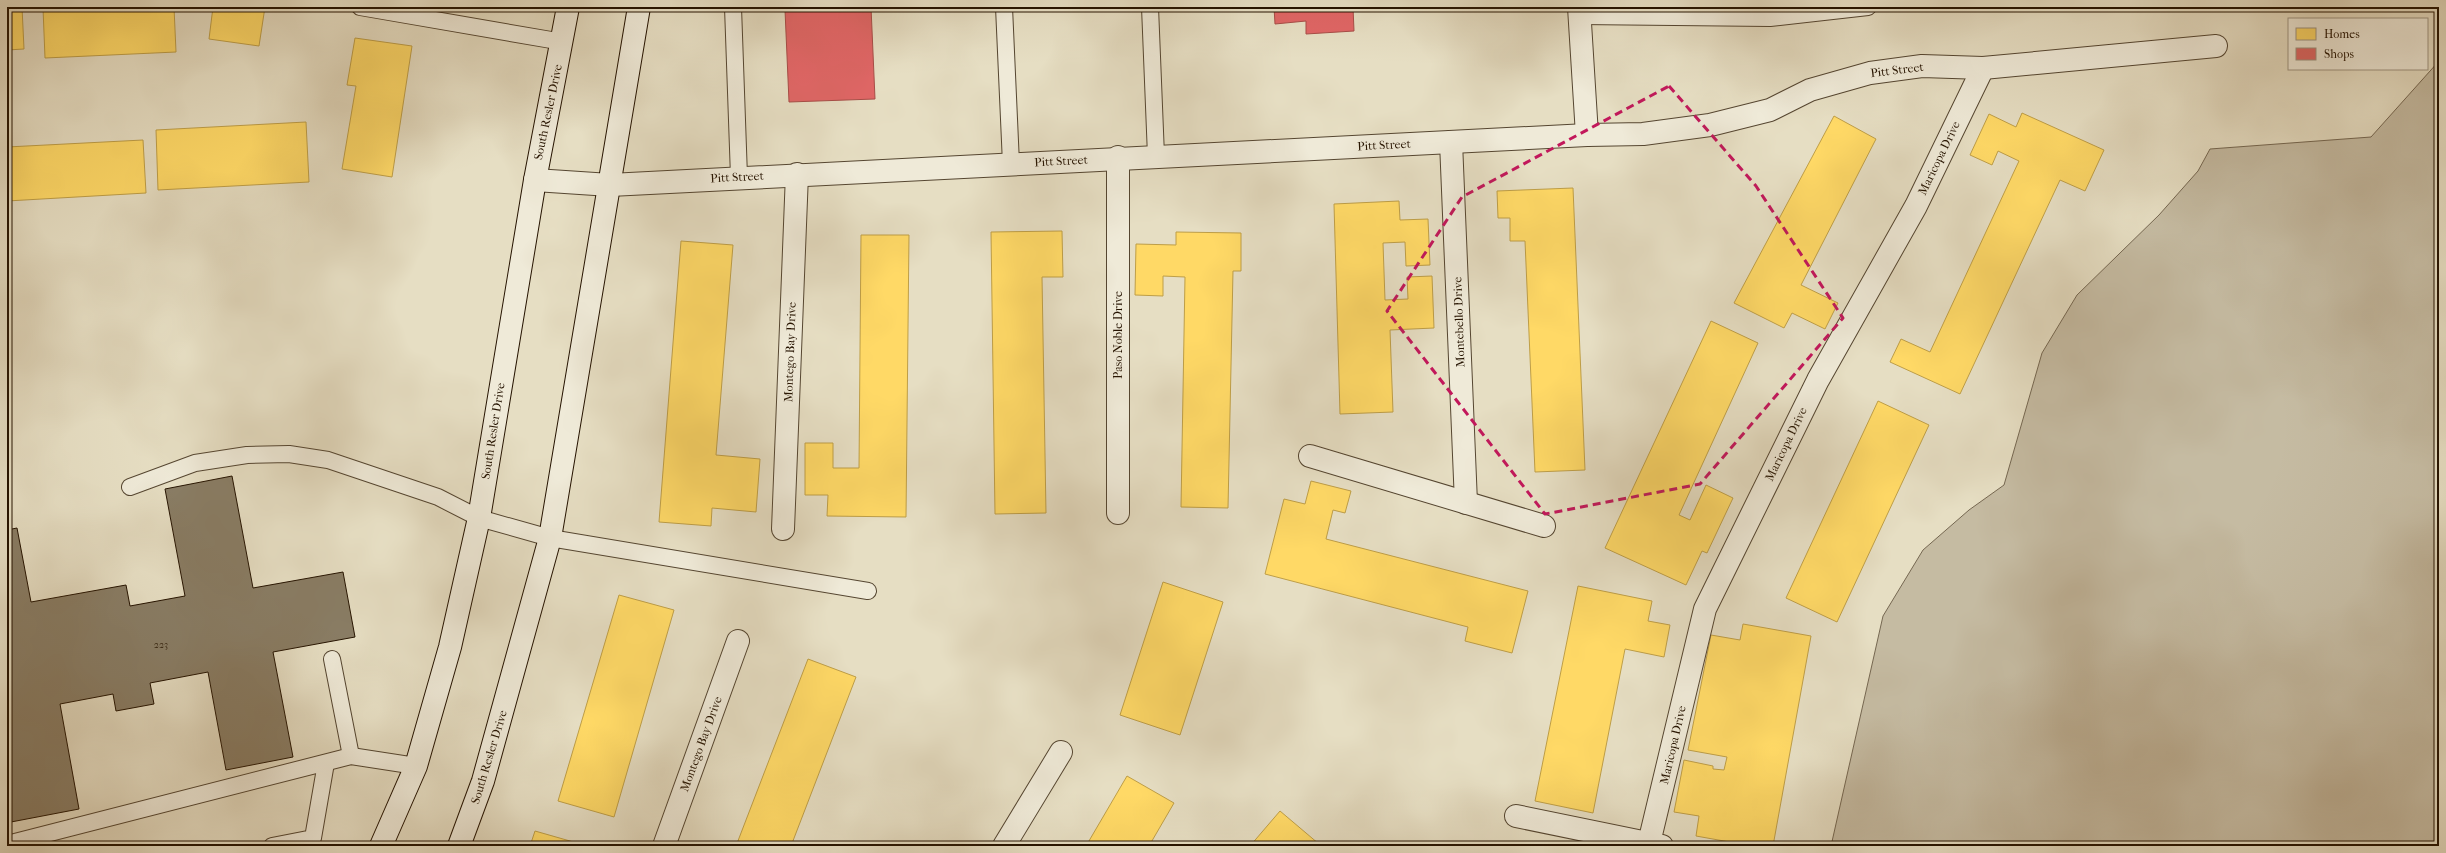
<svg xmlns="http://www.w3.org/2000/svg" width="2446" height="853" viewBox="0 0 2446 853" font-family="'IM FELL French Canon',serif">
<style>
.green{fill:#c5bba2;stroke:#756751}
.homes{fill:#ffd966;stroke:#be9e47}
.shops{fill:#e06666;stroke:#a84d47}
.building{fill:#897d65;stroke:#251300}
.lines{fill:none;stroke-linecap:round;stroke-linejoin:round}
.lane-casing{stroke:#554631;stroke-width:18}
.street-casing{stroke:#554631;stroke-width:24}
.secondary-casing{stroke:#251300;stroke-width:24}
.lane{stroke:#efead8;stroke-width:16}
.street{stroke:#efead8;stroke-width:22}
.secondary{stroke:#efead8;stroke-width:22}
.marked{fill:none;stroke:#c2185b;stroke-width:3;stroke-dasharray:8 5;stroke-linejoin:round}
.labels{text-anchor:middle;stroke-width:4;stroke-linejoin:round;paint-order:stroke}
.number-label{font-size:10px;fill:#3e2e19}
.street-label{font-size:12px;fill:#251300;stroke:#efead8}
</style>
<rect width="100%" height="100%" fill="#e6dec3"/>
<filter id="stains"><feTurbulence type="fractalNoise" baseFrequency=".005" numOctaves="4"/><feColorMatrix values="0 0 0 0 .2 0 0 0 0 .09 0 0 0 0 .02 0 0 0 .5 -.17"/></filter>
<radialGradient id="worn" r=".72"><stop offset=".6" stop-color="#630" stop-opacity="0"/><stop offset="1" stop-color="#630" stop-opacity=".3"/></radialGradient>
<polygon class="green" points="2439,61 2439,846 1831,846 1883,616 1923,550 1969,510 2004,485 2042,353 2077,295 2159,215 2198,171 2210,149 2371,137"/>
<g class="homes">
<polygon points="7,7 22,7 24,49 7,50"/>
<polygon points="74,7 174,7 176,52 45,58 43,8"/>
<polygon points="213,7 265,7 259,46 209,39"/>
<polygon points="355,38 412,46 392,177 342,169 356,86 347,85"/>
<polygon points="2022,113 2104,150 2085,191 2060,180 1960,394 1890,362 1901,339 1930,352 2019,161 1998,151 1992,165 1970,155 1989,114 2016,127"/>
<polygon points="1834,116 1876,139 1801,285 1838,303 1825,329 1792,313 1784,328 1734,303"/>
<polygon points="306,122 309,182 158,190 156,130"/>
<polygon points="143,140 146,193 7,201 7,147"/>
<polygon points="1573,188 1585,470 1535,472 1525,241 1510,241 1510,218 1498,218 1497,191"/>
<polygon points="1399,201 1400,220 1428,219 1430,265 1406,266 1405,242 1383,243 1385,300 1408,299 1407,277 1432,276 1434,328 1390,330 1393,412 1340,414 1334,204"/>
<polygon points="1062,231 1063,277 1042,277 1046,513 995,514 991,232"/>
<polygon points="1176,232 1241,233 1241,271 1233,271 1228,508 1181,507 1185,277 1163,276 1163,296 1135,295 1136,244 1176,245"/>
<polygon points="861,235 909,235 906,517 827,516 828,495 805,495 805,443 833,443 833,468 859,468"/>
<polygon points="681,241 733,245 716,455 760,459 756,512 712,508 711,526 659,522"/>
<polygon points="1711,321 1758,343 1679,515 1690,520 1706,485 1733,498 1707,553 1702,551 1686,585 1605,548"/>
<polygon points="1878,401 1929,425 1837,622 1786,598"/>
<polygon points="1311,481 1351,491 1345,513 1333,510 1326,539 1528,591 1512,653 1465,641 1468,627 1265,574 1284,499 1305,504"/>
<polygon points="1163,582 1223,602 1180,735 1120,715"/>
<polygon points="1578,586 1652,601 1648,621 1670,625 1664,657 1625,649 1593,813 1535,801"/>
<polygon points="619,595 674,610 614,817 558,801"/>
<polygon points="1743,624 1811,636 1773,846 1752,846 1696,836 1699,816 1674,812 1684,760 1713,766 1713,769 1724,770 1727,757 1688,750 1711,635 1740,640"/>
<polygon points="808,659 856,677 791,846 736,846"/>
<polygon points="1127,776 1174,803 1149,846 1086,846"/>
<polygon points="1280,811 1319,844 1317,846 1250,846"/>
<polygon points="535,831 584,845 584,846 530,846"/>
</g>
<g class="shops">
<polygon points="826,7 871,7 875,99 789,102 785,10"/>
<polygon points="1274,7 1353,7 1354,31 1306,34 1306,21 1275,24"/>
</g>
<polygon class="building" points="232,476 253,588 343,572 355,637 273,652 293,757 226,770 208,672 150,683 154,704 116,711 113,694 60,704 79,809 11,822 7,799 7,530 17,528 31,602 126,585 130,606 185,596 165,489"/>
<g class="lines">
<g class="lane-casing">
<g id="lane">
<polyline points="360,7 563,42"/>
<polyline points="733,7 739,177"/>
<polyline points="1004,7 1011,164"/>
<polyline points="1150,7 1156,156"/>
<polyline points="1579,16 1770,18 1868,7"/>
<polyline points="130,487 195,463 247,455 289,454 328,460 438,497 479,518 550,538 868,591"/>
<polyline points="332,659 351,756"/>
<polyline points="7,844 351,756 416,766"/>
<polyline points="272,846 313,838 326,763"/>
</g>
</g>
<g class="street-casing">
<g id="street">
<polyline points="1579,7 1587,135"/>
<polyline points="1451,142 1466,503"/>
<polyline points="535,180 610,185 1587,135 1643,134 1710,125 1770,110 1810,90 1870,73 1922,66 1983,68 2216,46"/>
<polyline points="1310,456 1544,526"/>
<polyline points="1118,513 1118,157"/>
<polyline points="783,529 797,174"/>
<polyline points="1516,816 1662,846"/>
<polyline points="1649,843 1705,609 1818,380 1916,206 1983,68"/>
<polyline points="664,846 738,641"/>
<polyline points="1004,846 1061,752"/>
</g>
</g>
<g class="secondary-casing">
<g id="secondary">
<polyline points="381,846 416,766 450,647 479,518 535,180 568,7"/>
<polyline points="459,846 483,781 550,538 639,7"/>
</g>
</g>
<use href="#lane" class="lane"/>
<use href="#street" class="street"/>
<use href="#secondary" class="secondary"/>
</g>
<path class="marked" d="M1669,86L1756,186L1843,318L1700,484L1545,514L1387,311L1462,197Z"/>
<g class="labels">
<g class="number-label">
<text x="161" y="648">223</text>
</g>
<g class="street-label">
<text transform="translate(1897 70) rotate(-7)" y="4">Pitt Street</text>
<text transform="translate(548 112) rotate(-78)" y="4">South Resler Drive</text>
<text transform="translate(1384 145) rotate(-3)" y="4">Pitt Street</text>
<text transform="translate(1939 158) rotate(-64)" y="4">Maricopa Drive</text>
<text transform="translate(1061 161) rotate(-3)" y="4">Pitt Street</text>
<text transform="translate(737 177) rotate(-3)" y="4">Pitt Street</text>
<text transform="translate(1459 322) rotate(-92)" y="4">Montebello Drive</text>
<text transform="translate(1118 335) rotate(-90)" y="4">Paso Noble Drive</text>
<text transform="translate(790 352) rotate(-88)" y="4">Montego Bay Drive</text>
<text transform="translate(493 431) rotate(-81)" y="4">South Resler Drive</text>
<text transform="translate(1786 444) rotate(-64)" y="4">Maricopa Drive</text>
<text transform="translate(701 744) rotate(-70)" y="4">Montego Bay Drive</text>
<text transform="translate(1673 745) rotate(-77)" y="4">Maricopa Drive</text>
<text transform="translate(489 757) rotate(-73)" y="4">South Resler Drive</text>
</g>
</g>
<rect width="2446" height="853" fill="none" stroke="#e6dec3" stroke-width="24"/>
<rect x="8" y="8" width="2430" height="837" fill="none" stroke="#251300" stroke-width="2"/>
<rect x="12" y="12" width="2422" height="829" fill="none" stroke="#251300"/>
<rect x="2288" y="18" width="140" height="52" fill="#efead8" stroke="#9e9482"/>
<rect x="2296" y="28" width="20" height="12" fill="#ffd966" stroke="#9e9482"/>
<text x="2324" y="38" font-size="12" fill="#251300">Homes</text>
<rect x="2296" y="48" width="20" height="12" fill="#e06666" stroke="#9e9482"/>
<text x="2324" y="58" font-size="12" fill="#251300">Shops</text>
<rect width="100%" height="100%" filter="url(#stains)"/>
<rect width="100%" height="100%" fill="url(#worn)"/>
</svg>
